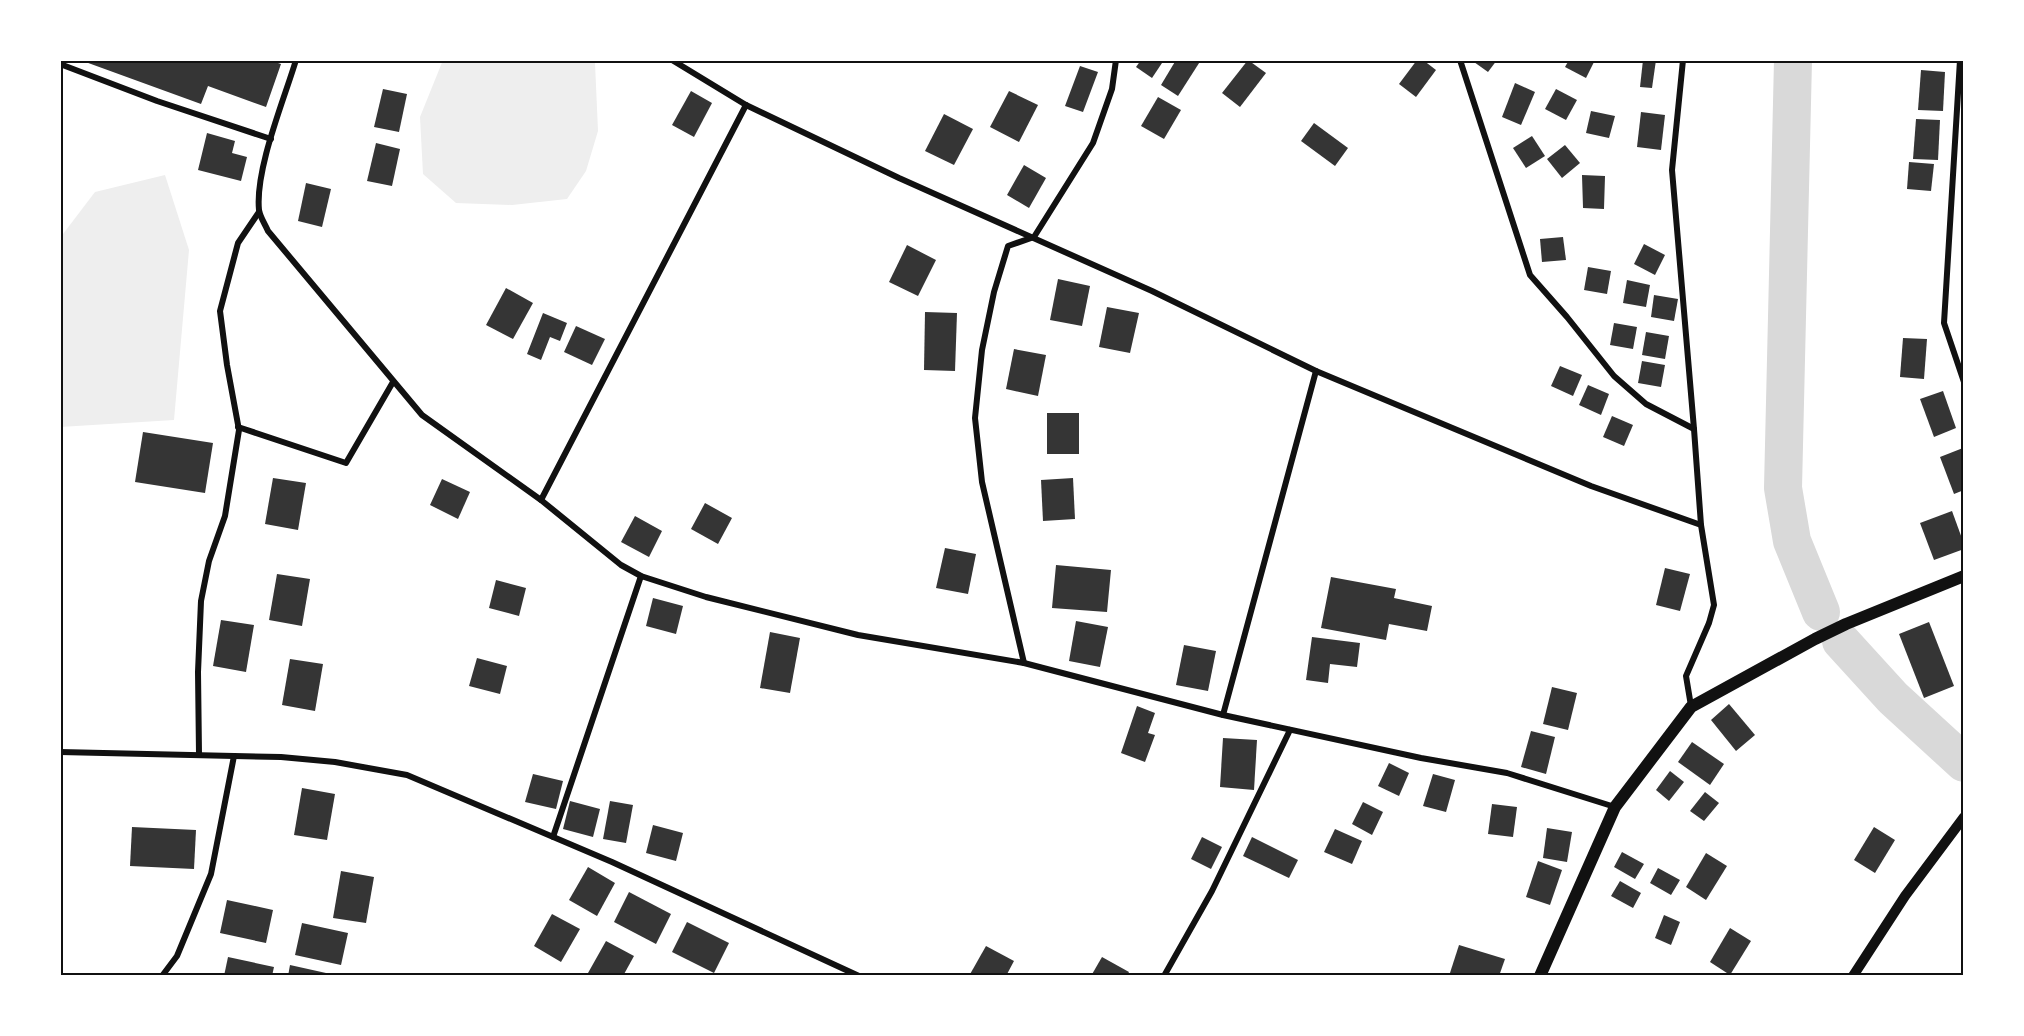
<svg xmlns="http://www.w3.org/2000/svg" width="2024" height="1036" viewBox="0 0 2024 1036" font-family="'Sofia Sans Condensed',sans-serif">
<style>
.green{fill:#eee}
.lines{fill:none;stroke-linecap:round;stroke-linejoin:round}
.river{stroke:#d9d9d9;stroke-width:38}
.building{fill:#353535}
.minor{stroke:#111;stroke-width:6}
.tertiary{stroke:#111;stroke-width:10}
.secondary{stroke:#111;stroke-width:12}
.neatline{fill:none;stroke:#111;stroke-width:2}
</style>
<rect width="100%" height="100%" fill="#fff"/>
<g class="green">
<polygon points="443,60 587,60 595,63 598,131 586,171 567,199 512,205 456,203 423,174 420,117"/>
<polygon points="165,175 189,250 174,420 60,427 60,238 95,192"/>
</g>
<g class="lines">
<g class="river">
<polyline points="1793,60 1783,488 1792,541 1821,612"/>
<polyline points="1841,641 1893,698 1964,763"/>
</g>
</g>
<g class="building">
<polygon points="80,60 269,60 281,64 266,107 208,86 201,104"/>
<polygon points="1141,60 1164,60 1152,78 1136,67"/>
<polygon points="1176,60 1201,60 1178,96 1161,85"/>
<polygon points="1248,60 1266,73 1240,107 1222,93"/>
<polygon points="1417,60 1423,60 1436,70 1416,97 1399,84"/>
<polygon points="1475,60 1497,60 1488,72 1474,62"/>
<polygon points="1569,60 1595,60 1586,78 1565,67"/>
<polygon points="1643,60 1656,60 1652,88 1640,87"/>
<polygon points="1080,66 1098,72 1083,112 1065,106"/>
<polygon points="1921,70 1945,72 1943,111 1918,110"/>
<polygon points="1515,83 1535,92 1521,125 1502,117"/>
<polygon points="383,89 407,94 399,132 374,127"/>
<polygon points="1556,89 1577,100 1566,120 1545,109"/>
<polygon points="691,91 712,103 694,137 672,125"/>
<polygon points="1009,91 1038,105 1019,142 990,127"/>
<polygon points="1158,97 1181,110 1164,139 1141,126"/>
<polygon points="1591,111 1615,116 1609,138 1586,133"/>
<polygon points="1641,112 1665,115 1661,150 1637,147"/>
<polygon points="944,114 973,129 954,165 925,151"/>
<polygon points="1916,119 1940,120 1938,160 1913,159"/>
<polygon points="1314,123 1348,148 1335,166 1301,141"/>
<polygon points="207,133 235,141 232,153 247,157 241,181 198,170"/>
<polygon points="1532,136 1545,156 1526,168 1513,148"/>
<polygon points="376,143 400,149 392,186 367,181"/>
<polygon points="1565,145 1580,163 1562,178 1547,159"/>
<polygon points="1909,162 1934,164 1931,191 1907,189"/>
<polygon points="1024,165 1046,178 1029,208 1007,195"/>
<polygon points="1582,175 1605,176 1604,209 1583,208"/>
<polygon points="306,183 331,189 322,227 298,221"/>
<polygon points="1563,237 1566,260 1542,262 1540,239"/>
<polygon points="1644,244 1665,255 1655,275 1634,264"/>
<polygon points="907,245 936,260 918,296 889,282"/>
<polygon points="1588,267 1611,271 1607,294 1584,290"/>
<polygon points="1058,279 1090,286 1082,326 1050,320"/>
<polygon points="1627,280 1650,285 1646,307 1623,303"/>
<polygon points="506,288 533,303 513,339 486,325"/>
<polygon points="1654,295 1678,299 1674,321 1651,317"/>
<polygon points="1107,307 1139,313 1130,353 1099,347"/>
<polygon points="925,312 957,313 955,371 924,370"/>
<polygon points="543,313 567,323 560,341 550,337 541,360 527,354"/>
<polygon points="1614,323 1637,327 1633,349 1610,345"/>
<polygon points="576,326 605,339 592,365 564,352"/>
<polygon points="1646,332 1669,336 1665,359 1642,355"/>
<polygon points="1903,338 1927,339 1924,379 1900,377"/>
<polygon points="1014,349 1046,355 1038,396 1006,389"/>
<polygon points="1642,361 1665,365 1661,387 1638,383"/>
<polygon points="1560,366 1582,375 1573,396 1551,386"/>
<polygon points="1588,385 1609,394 1601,415 1579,405"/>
<polygon points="1943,391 1956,428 1934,437 1920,399"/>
<rect x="1047" y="413" width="32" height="41"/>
<polygon points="1612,416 1633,425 1624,446 1603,437"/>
<polygon points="143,432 213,443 205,493 135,482"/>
<polygon points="1963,448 1964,490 1954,494 1940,457"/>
<polygon points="273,478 306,483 298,530 265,524"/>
<polygon points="1073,478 1075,519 1043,521 1041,480"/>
<polygon points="442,479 470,492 458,519 430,505"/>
<polygon points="705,503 732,518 718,544 691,529"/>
<polygon points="1952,511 1964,544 1964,549 1934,560 1920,523"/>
<polygon points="635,516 662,531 649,557 621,542"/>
<polygon points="945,548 976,554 968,594 936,588"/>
<polygon points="1056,565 1111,570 1107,612 1052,608"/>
<polygon points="1665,568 1690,574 1680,611 1656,605"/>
<polygon points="277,574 310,579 302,626 269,620"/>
<polygon points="1331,577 1396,589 1394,598 1432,606 1427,631 1389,624 1386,640 1321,628"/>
<polygon points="496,580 526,588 519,616 489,608"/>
<polygon points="653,598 683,606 676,634 646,626"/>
<polygon points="221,620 254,625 246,672 213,666"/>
<polygon points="1076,621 1108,627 1100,667 1069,661"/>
<polygon points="1929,622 1954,686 1924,698 1899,634"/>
<polygon points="770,632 800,638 790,693 760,688"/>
<polygon points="1312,637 1360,643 1357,667 1330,664 1328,683 1306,680"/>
<polygon points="1184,645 1216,651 1208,691 1176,685"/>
<polygon points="477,658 507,666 500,694 469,686"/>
<polygon points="290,659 323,664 315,711 282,705"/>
<polygon points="1552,687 1577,693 1568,730 1543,724"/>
<polygon points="1729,704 1755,735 1736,751 1711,720"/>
<polygon points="1137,706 1155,713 1148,733 1155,735 1145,762 1121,753"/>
<polygon points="1531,731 1555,737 1546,774 1521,767"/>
<polygon points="1223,738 1257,740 1254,790 1220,787"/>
<polygon points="1692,742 1724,764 1710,785 1678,762"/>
<polygon points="1389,763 1409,773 1399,796 1378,786"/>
<polygon points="1670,771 1684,782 1669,801 1656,790"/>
<polygon points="533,774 563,781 556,809 525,802"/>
<polygon points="1433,774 1455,780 1446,812 1423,806"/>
<polygon points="302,788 335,794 327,840 294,835"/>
<polygon points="1705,792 1719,803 1704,821 1690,811"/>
<polygon points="570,801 600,809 593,837 563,829"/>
<polygon points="610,801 633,805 626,843 603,839"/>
<polygon points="1363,802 1383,812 1372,835 1352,824"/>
<polygon points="1492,804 1517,807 1513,837 1488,834"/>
<polygon points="653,825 683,833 676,861 646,853"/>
<polygon points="132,827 196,830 194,869 130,866"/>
<polygon points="1874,827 1895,840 1875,873 1854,860"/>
<polygon points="1547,828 1572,832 1567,862 1543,858"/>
<polygon points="1335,829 1362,841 1352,864 1324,852"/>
<polygon points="1202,837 1222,847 1211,869 1191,859"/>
<polygon points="1252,837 1298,860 1289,878 1243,856"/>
<polygon points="1622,852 1644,864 1635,879 1614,867"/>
<polygon points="1706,853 1727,866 1706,900 1686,887"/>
<polygon points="1538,861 1562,870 1550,905 1526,897"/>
<polygon points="588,867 615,883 597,916 569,900"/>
<polygon points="1658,868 1680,880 1671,895 1650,883"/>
<polygon points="341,871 374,877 366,923 333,918"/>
<polygon points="1620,881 1641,893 1633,908 1611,896"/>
<polygon points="629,892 671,914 656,944 614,922"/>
<polygon points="227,900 273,910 266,943 220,933"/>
<polygon points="552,914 580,929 561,962 534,946"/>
<polygon points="1664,915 1680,922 1671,945 1655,938"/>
<polygon points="687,922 729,943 714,973 672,952"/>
<polygon points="302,923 348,933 341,965 295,955"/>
<polygon points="1730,928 1751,941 1730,975 1710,962"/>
<polygon points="606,941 634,956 623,976 592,976 588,973"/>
<polygon points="1459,945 1505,959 1499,976 1449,976"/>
<polygon points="986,946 1014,961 1006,976 969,976"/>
<polygon points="228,957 274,967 272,976 224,976"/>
<polygon points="1102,957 1129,972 1127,976 1091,976"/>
<polygon points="290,965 335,975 335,976 288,976"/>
</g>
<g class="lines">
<g class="minor">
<path d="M296,60C284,100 255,169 259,210C260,217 265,224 268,231L422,415L541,500L621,565L641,576L706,597L858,635L1024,663L1223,715L1421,758L1507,773L1615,807"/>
<polyline points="672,60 746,105 899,178 1152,291 1316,371 1591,486 1701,525 1714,605 1709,623 1686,676 1691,706"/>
<polyline points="1460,60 1530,275 1567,317 1614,376 1646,404 1694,429 1701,525"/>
<polyline points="1683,60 1672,170 1694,429"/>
<polyline points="1960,60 1944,323 1964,382"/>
<polyline points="60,64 157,101 271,139"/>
<polyline points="238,427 346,463 393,382"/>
<polyline points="541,500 746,105"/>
<polyline points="1024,663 982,482 975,418 982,350 994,292 1008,246 1034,237 1093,143 1112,89 1116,60"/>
<polyline points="1223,715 1316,371"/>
<polyline points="60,752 281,757 335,762 407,775 612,862 859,976"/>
<polyline points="199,754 198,672 201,601 209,561 225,516 239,430 227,365 220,311 238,243 259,212"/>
<polyline points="553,837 641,576"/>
<polyline points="162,976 177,956 211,874 234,756"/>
<polyline points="1164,976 1212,891 1290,730"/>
</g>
<polyline class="tertiary" points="1853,976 1905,896 1964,817"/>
<polyline class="secondary" points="1540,976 1615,807 1691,707 1815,639 1846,624 1964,576"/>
</g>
<rect width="2024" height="1036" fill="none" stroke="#ffffff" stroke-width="123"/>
<rect x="62" y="62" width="1900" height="912" class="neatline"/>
</svg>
